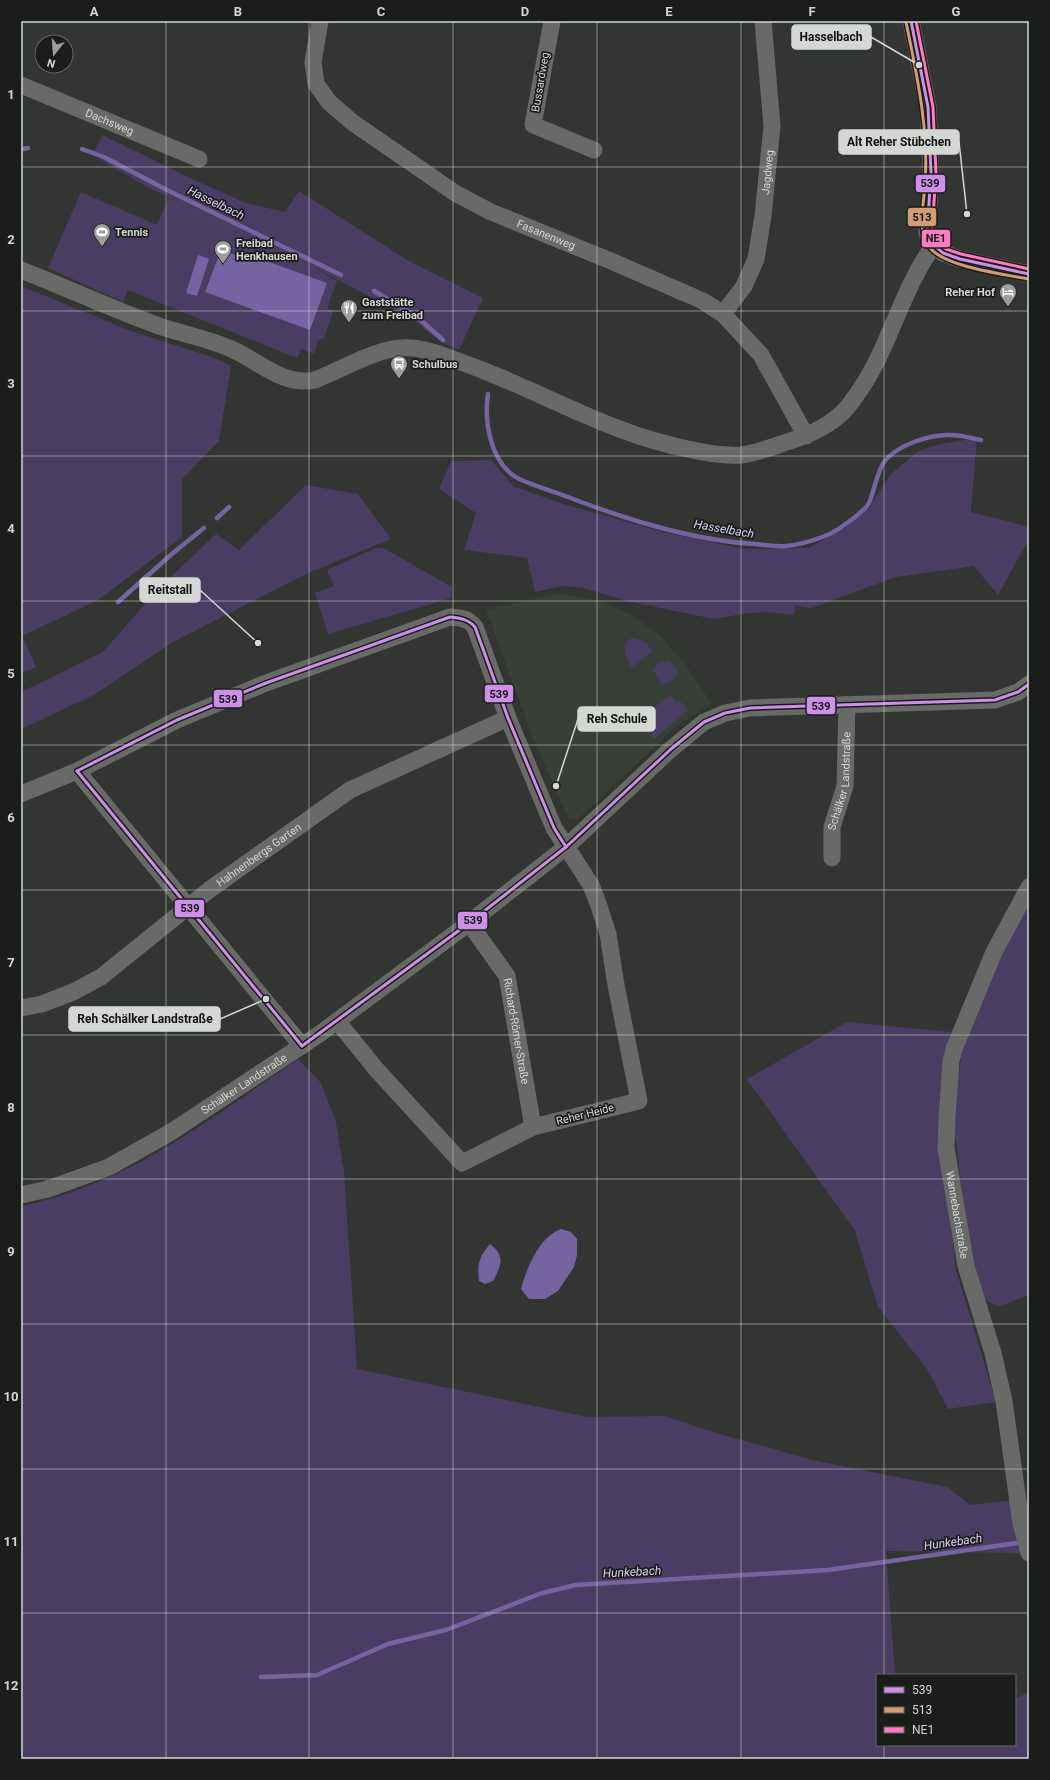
<svg xmlns="http://www.w3.org/2000/svg" width="1050" height="1780" viewBox="0 0 1050 1780" font-family="Roboto,sans-serif">
<style>
.built{fill:#373f36}
.green{fill:#493d63}
.water{fill:#7663a1}
.lines{fill:none;stroke-linecap:round;stroke-linejoin:round}
.stream{stroke:#7663a1;stroke-width:4.5}
.minor{stroke:#696a68;stroke-width:17}
.bus-1-casing{stroke:#1b1d1b;stroke-width:6}
.bus-2-casing{stroke:#1b1d1b;stroke-width:6}
.bus-3-casing{stroke:#1b1d1b;stroke-width:6}
.bus-1{stroke:#ce8fe9;stroke-width:3}
.bus-2{stroke:#d39c74;stroke-width:3}
.bus-3{stroke:#fe7ac1;stroke-width:3}
.grid{fill:none;stroke:#d4d7d3;stroke-width:1;stroke-opacity:0.55}
.labels{text-anchor:middle;stroke-width:3.5;stroke-linejoin:round;paint-order:stroke}
.street-label{font-size:11px;fill:#d4d7d3;stroke:#1b1d1b}
.poi-label{font-size:11px;font-weight:bold;fill:#d4d7d3;stroke:#1b1d1b;text-anchor:start}
.water-label{font-size:12px;font-style:italic;fill:#dcd2f9;stroke:#1b1d1b}
.leader{fill:none;stroke:#d4d7d3;stroke-width:1.5}
.callout-dot{fill:#d4d7d3;stroke:#1b1d1b;stroke-width:1.5}
.callout{fill:#d4d7d3;stroke:#d4d7d3;stroke-width:1.5}
.callout-label{font-size:12px;text-anchor:middle;font-weight:bold;fill:#111}
.line-badge{stroke:#1b1d1b;stroke-width:1.5}
.pale-badge-label{font-size:11px;text-anchor:middle;font-weight:bold;fill:#111}
.neatline{fill:none;stroke:#d4d7d3;stroke-width:1.5}
.grid-label{font-size:13px;text-anchor:middle;font-weight:bold;fill:#d4d7d3}
</style>
<rect width="100%" height="100%" fill="#333532"/>
<polygon class="built" points="559,593 604,602 633,616 660,636 685,664 712,704 679,724 577,820 568,818 531,733 486,610"/>
<g class="green">
<polygon points="102,135 197,181 246,203 285,212 299,191 409,261 483,298 459,350 441,342 412,319 310,265 337,281 327,308 333,311 324,338 318,341 314,354 301,349 297,358 128,290 123,302 48,268 81,192 157,225 169,197 149,188 93,155"/>
<polygon points="21,286 131,331 215,358 231,366 219,441 182,479 182,537 98,600 22,636 36,667 21,673"/>
<polygon points="977,438 971,512 1029,527 1029,539 998,595 974,566 896,577 811,608 795,606 794,615 769,612 748,613 714,619 627,601 583,588 562,586 535,592 527,558 464,550 476,513 439,489 451,461 491,460 513,486 563,504 663,532 744,549 809,548 845,528 869,508 890,475 918,451 941,444"/>
<polygon points="306,485 358,494 391,539 306,574 173,642 94,695 21,729 21,692 103,652 159,588 216,534 239,550"/>
<polygon points="376,548 383,548 452,587 451,598 328,634 315,593 334,586 327,570"/>
<path d="M631,638C642,640 648,641 652,652L631,668C627,658 620,646 631,638Z"/>
<polygon points="669,661 676,668 678,674 675,678 662,686 653,670 659,663"/>
<polygon points="670,695 676,702 679,700 688,710 655,738 652,738 651,729 641,718"/>
<polygon points="1029,894 1029,1295 1000,1306 992,1304 985,1299 971,1264 953,1117 964,1034"/>
<polygon points="847,1022 951,1032 938,1119 956,1270 996,1402 948,1409 927,1369 878,1307 855,1231 747,1079"/>
<path d="M298,1059L321,1083L336,1122L344,1172L357,1369L588,1417L665,1416L713,1432L812,1460L947,1487L970,1505L1014,1500L1022,1553L886,1551L895,1675H877V1745H1015V1699L1029,1692V1759H21V1206C127,1185 211,1119 298,1059Z"/>
</g>
<g class="water">
<polygon points="221,250 253,261 255,257 327,283 310,330 205,292"/>
<polygon points="198,255 209,259 197,296 186,293"/>
<path d="M561,1229L571,1232L577,1239V1255L574,1267L558,1291L545,1299H529L521,1289C527,1267 539,1237 561,1229Z"/>
<path d="M490,1244C506,1256 501,1266 493,1281L485,1284L479,1281C477,1264 479,1257 490,1244Z"/>
</g>
<g class="lines">
<g class="stream">
<polyline points="21,149 28,148"/>
<polyline points="82,149 104,157 167,190 341,275"/>
<polyline points="374,291 417,317 443,340"/>
<path d="M488,394C484,421 490,459 514,476C522,482 549,490 560,494C622,518 689,540 755,544C765,545 776,547 786,546C799,545 812,541 825,536C835,533 864,512 869,503C874,492 877,472 884,462C897,445 930,434 951,435C961,435 971,438 981,440"/>
<polyline points="217,518 229,507"/>
<polyline points="118,602 173,553 204,528"/>
<polyline points="261,1677 317,1675 388,1644 446,1630 542,1593 576,1585 828,1570 1017,1543"/>
</g>
<g class="minor">
<path id="s1" d="M320,21L313,62L316,84L329,102L352,122L455,193L491,212L611,261L703,301L723,314L761,355L806,436"/>
<polyline points="552,21 533,125 594,150"/>
<polyline points="911,21 928,107 931,173 927,233 934,245 943,253 960,259 1029,274"/>
<path id="s2" d="M21,85L199,159"/>
<path d="M21,270C67,288 112,309 159,326C182,334 206,338 229,348C257,359 282,387 315,380C343,369 381,345 411,348C431,349 451,359 469,365C543,392 610,434 688,449C705,453 723,456 741,455C755,453 767,449 781,444C803,437 823,430 841,414C848,408 854,398 860,390C891,344 901,290 934,245"/>
<path id="s3" d="M723,314L744,286L756,259L763,216L772,126L763,21"/>
<polyline points="77,771 302,1046"/>
<path d="M21,794L77,771L177,720L266,683L450,617C461,618 468,618 475,627L508,718L554,828L591,885L599,906L608,934L616,985L639,1101L533,1127L462,1163L376,1069L337,1021"/>
<path id="s4" d="M832,858V827L845,786L847,705"/>
<path id="s5" d="M1029,887L994,952L954,1049L951,1061L947,1118L946,1148L966,1266L993,1353L1004,1401L1021,1523L1029,1553"/>
<path id="s6" d="M469,923L507,976L533,1127"/>
<path id="s7" d="M21,1008L42,1004L73,992L101,977L209,890L350,790L508,718"/>
<path id="s8" d="M21,1195L48,1189L109,1167L171,1132L321,1033L469,923L566,847L671,749L704,722L725,713L750,708L995,700L1018,692L1029,684"/>
</g>
<g class="bus-1-casing">
<g id="bus-1">
<polyline points="911,21 928,107 931,173 927,233 934,245 943,253 960,259 1029,274"/>
<path d="M77,771L177,720L266,683L450,617C460,618 468,619 475,627L508,718L554,828L566,847"/>
<polyline points="77,771 302,1046"/>
<polyline points="302,1046 469,923 566,847 671,749 704,722 725,713 750,708 995,700 1018,692 1029,684"/>
</g>
</g>
<g class="bus-2-casing">
<path id="bus-2" d="M906,22C917,76 929,129 925,184C924,205 916,232 931,249C947,267 1003,274 1028,279"/>
</g>
<g class="bus-3-casing">
<polyline id="bus-3" points="916,21 933,107 936,173 932,232 938,242 946,249 961,254 1029,269"/>
</g>
<use href="#bus-1" class="bus-1"/>
<use href="#bus-2" class="bus-2"/>
<use href="#bus-3" class="bus-3"/>
</g>
<path class="grid" d="M166,21V1759M309,21V1759M453,21V1759M597,21V1759M741,21V1759M884,21V1675M21,167H1029M21,311H1029M21,456H1029M21,601H1029M21,745H1029M21,890H1029M21,1035H1029M21,1179H1029M21,1324H1029M21,1469H1029M21,1613H1029M884,1745V1759"/>
<defs>
<g id="stadium-pin" transform="scale(0.9)"><path d="M0 17L-7.5 6A9.5 9.5 0 1 1 7.5 6Z" fill="#9c9e9b" stroke="#1b1d1b"/><path d="M0-5a6.5 5 0 1 0 0 10a6.5 5 0 1 0 0-10ZM-3.5-1.8h7v3.6h-7Z" fill="#fff"/></g>
<g id="hotel-pin" transform="scale(0.9)"><path d="M0 17L-7.5 6A9.5 9.5 0 1 1 7.5 6Z" fill="#9c9e9b" stroke="#1b1d1b"/><path d="M-6-4.5h1.5V1H6V5H4.5V3h-9V5H-6ZM-4 0a1.8 1.8 0 1 1 3.6 0ZM.5 0V-2.5h3Q6-2.5 6 0Z" fill="#fff"/></g>
<g id="restaurant-pin" transform="scale(0.9)"><path d="M0 17L-7.5 6A9.5 9.5 0 1 1 7.5 6Z" fill="#9c9e9b" stroke="#1b1d1b"/><path d="M-5-6h1v4h1v-4h1v4h1v-4h1v5L-1.5 .5V6h-2V.5L-5-1ZM5-6V6H3V1.5H1.5Q1.5-4 5-6Z" fill="#fff"/></g>
<g id="bus-pin" transform="scale(0.9)"><path d="M0 17L-7.5 6A9.5 9.5 0 1 1 7.5 6Z" fill="#9c9e9b" stroke="#1b1d1b"/><path d="M-5-6H5V4H4V6H2V4H-2V6H-4V4H-5ZM-3.5-4V0h7V-4ZM-3.5 1.2v1.5H-2V1.2ZM2 1.2v1.5H3.5V1.2Z" fill="#fff"/></g>
</defs>
<g fill-rule="evenodd">
<use href="#stadium-pin" x="102" y="232"/>
<use href="#stadium-pin" x="223" y="249"/>
<use href="#hotel-pin" x="1008" y="292"/>
<use href="#restaurant-pin" x="349" y="308"/>
<use href="#bus-pin" x="399" y="364"/>
</g>
<g class="labels">
<g class="street-label">
<text transform="translate(540 82) rotate(-80)" y="4">Bussardweg</text>
<text dy="4" stroke="none"><textPath href="#s2" startOffset="96">Dachsweg</textPath></text>
<text dy="4" stroke="none"><textPath href="#s3" startOffset="152">Jagdweg</textPath></text>
<text dy="4" stroke="none"><textPath href="#s1" startOffset="342">Fasanenweg</textPath></text>
<text dy="4" stroke="none"><textPath href="#s4" startOffset="78">Schälker Landstraße</textPath></text>
<text dy="4" stroke="none"><textPath href="#s7" startOffset="286">Hahnenbergs Garten</textPath></text>
<text dy="4" stroke="none"><textPath href="#s6" startOffset="121">Richard-Römer-Straße</textPath></text>
<text dy="4" stroke="none"><textPath href="#s8" startOffset="251">Schälker Landstraße</textPath></text>
<text transform="translate(585 1114) rotate(-14)" y="4">Reher Heide</text>
<text dy="4" stroke="none"><textPath href="#s5" startOffset="346">Wannebachstraße</textPath></text>
</g>
<g class="poi-label">
<text x="115" y="236">Tennis</text>
<text x="236" y="247">Freibad<tspan x="236" dy="13">Henkhausen</tspan></text>
<text x="995" y="296" text-anchor="end">Reher Hof</text>
<text x="362" y="306">Gaststätte<tspan x="362" dy="13">zum Freibad</tspan></text>
<text x="412" y="368">Schulbus</text>
</g>
<g class="water-label">
<text transform="translate(216 203) rotate(26)" y="4">Hasselbach</text>
<text transform="translate(724 529) rotate(10)" y="4">Hasselbach</text>
<text transform="translate(953 1542) rotate(-8)" y="4">Hunkebach</text>
<text transform="translate(632 1572) rotate(-3)" y="4">Hunkebach</text>
</g>
</g>
<path class="leader" d="M919 65L871 37M967 214L959 142M258 643L200 590M556 786L578 719M266 999L220 1019"/>
<g class="callout-dot">
<circle cx="919" cy="65" r="4"/>
<circle cx="967" cy="214" r="4"/>
<circle cx="258" cy="643" r="4"/>
<circle cx="556" cy="786" r="4"/>
<circle cx="266" cy="999" r="4"/>
</g>
<g class="callout">
<rect x="792" y="25" width="79" height="24" rx="4"/>
<rect x="839" y="130" width="120" height="24" rx="4"/>
<rect x="140" y="578" width="60" height="24" rx="4"/>
<rect x="578" y="707" width="77" height="24" rx="4"/>
<rect x="69" y="1007" width="151" height="24" rx="4"/>
</g>
<g class="callout-label">
<text x="831" y="41">Hasselbach</text>
<text x="899" y="146">Alt Reher Stübchen</text>
<text x="170" y="594">Reitstall</text>
<text x="617" y="723">Reh Schule</text>
<text x="145" y="1023">Reh Schälker Landstraße</text>
</g>
<g class="line-badge">
<rect x="915" y="174" width="31" height="19" rx="4" fill="#ce8fe9"/>
<rect x="907" y="207" width="30" height="20" rx="4" fill="#d39c74"/>
<rect x="921" y="229" width="30" height="19" rx="4" fill="#fe7ac1"/>
<rect x="484" y="684" width="30" height="19" rx="4" fill="#ce8fe9"/>
<rect x="213" y="689" width="30" height="19" rx="4" fill="#ce8fe9"/>
<rect x="806" y="696" width="30" height="19" rx="4" fill="#ce8fe9"/>
<rect x="174" y="899" width="31" height="19" rx="4" fill="#ce8fe9"/>
<rect x="457" y="911" width="31" height="19" rx="4" fill="#ce8fe9"/>
</g>
<g class="pale-badge-label">
<text x="930" y="187">539</text>
<text x="922" y="221">513</text>
<text x="936" y="242">NE1</text>
<text x="499" y="698">539</text>
<text x="228" y="703">539</text>
<text x="821" y="710">539</text>
<text x="190" y="912">539</text>
<text x="473" y="924">539</text>
</g>
<rect width="1050" height="1780" fill="none" stroke="#1b1d1b" stroke-width="44"/>
<rect x="876" y="1674" width="140" height="72" fill="#1b1d1b" stroke="#656765"/>
<rect x="884" y="1687" width="20" height="6" fill="#ce8fe9" stroke="#656765"/>
<text x="912" y="1694" font-size="12" fill="#d4d7d3">539</text>
<rect x="884" y="1707" width="20" height="6" fill="#d39c74" stroke="#656765"/>
<text x="912" y="1714" font-size="12" fill="#d4d7d3">513</text>
<rect x="884" y="1727" width="20" height="6" fill="#fe7ac1" stroke="#656765"/>
<text x="912" y="1734" font-size="12" fill="#d4d7d3">NE1</text>
<g transform="translate(54 54) rotate(197)"><circle r="19" fill="#1b1d1b" stroke="#656765"/>
<path d="M0-3L7 15L0 10L-7 15Z" fill="#9c9e9b"/>
<text y="-6" font-size="11" font-weight="bold" text-anchor="middle" fill="#d4d7d3">N</text>
</g>
<rect x="22" y="22" width="1006" height="1736" class="neatline"/>
<g class="grid-label">
<text x="94" y="16">A</text>
<text x="238" y="16">B</text>
<text x="381" y="16">C</text>
<text x="525" y="16">D</text>
<text x="669" y="16">E</text>
<text x="812" y="16">F</text>
<text x="956" y="16">G</text>
<text x="11" y="99">1</text>
<text x="11" y="244">2</text>
<text x="11" y="388">3</text>
<text x="11" y="533">4</text>
<text x="11" y="678">5</text>
<text x="11" y="822">6</text>
<text x="11" y="967">7</text>
<text x="11" y="1112">8</text>
<text x="11" y="1256">9</text>
<text x="11" y="1401">10</text>
<text x="11" y="1546">11</text>
<text x="11" y="1690">12</text>
</g>
</svg>
